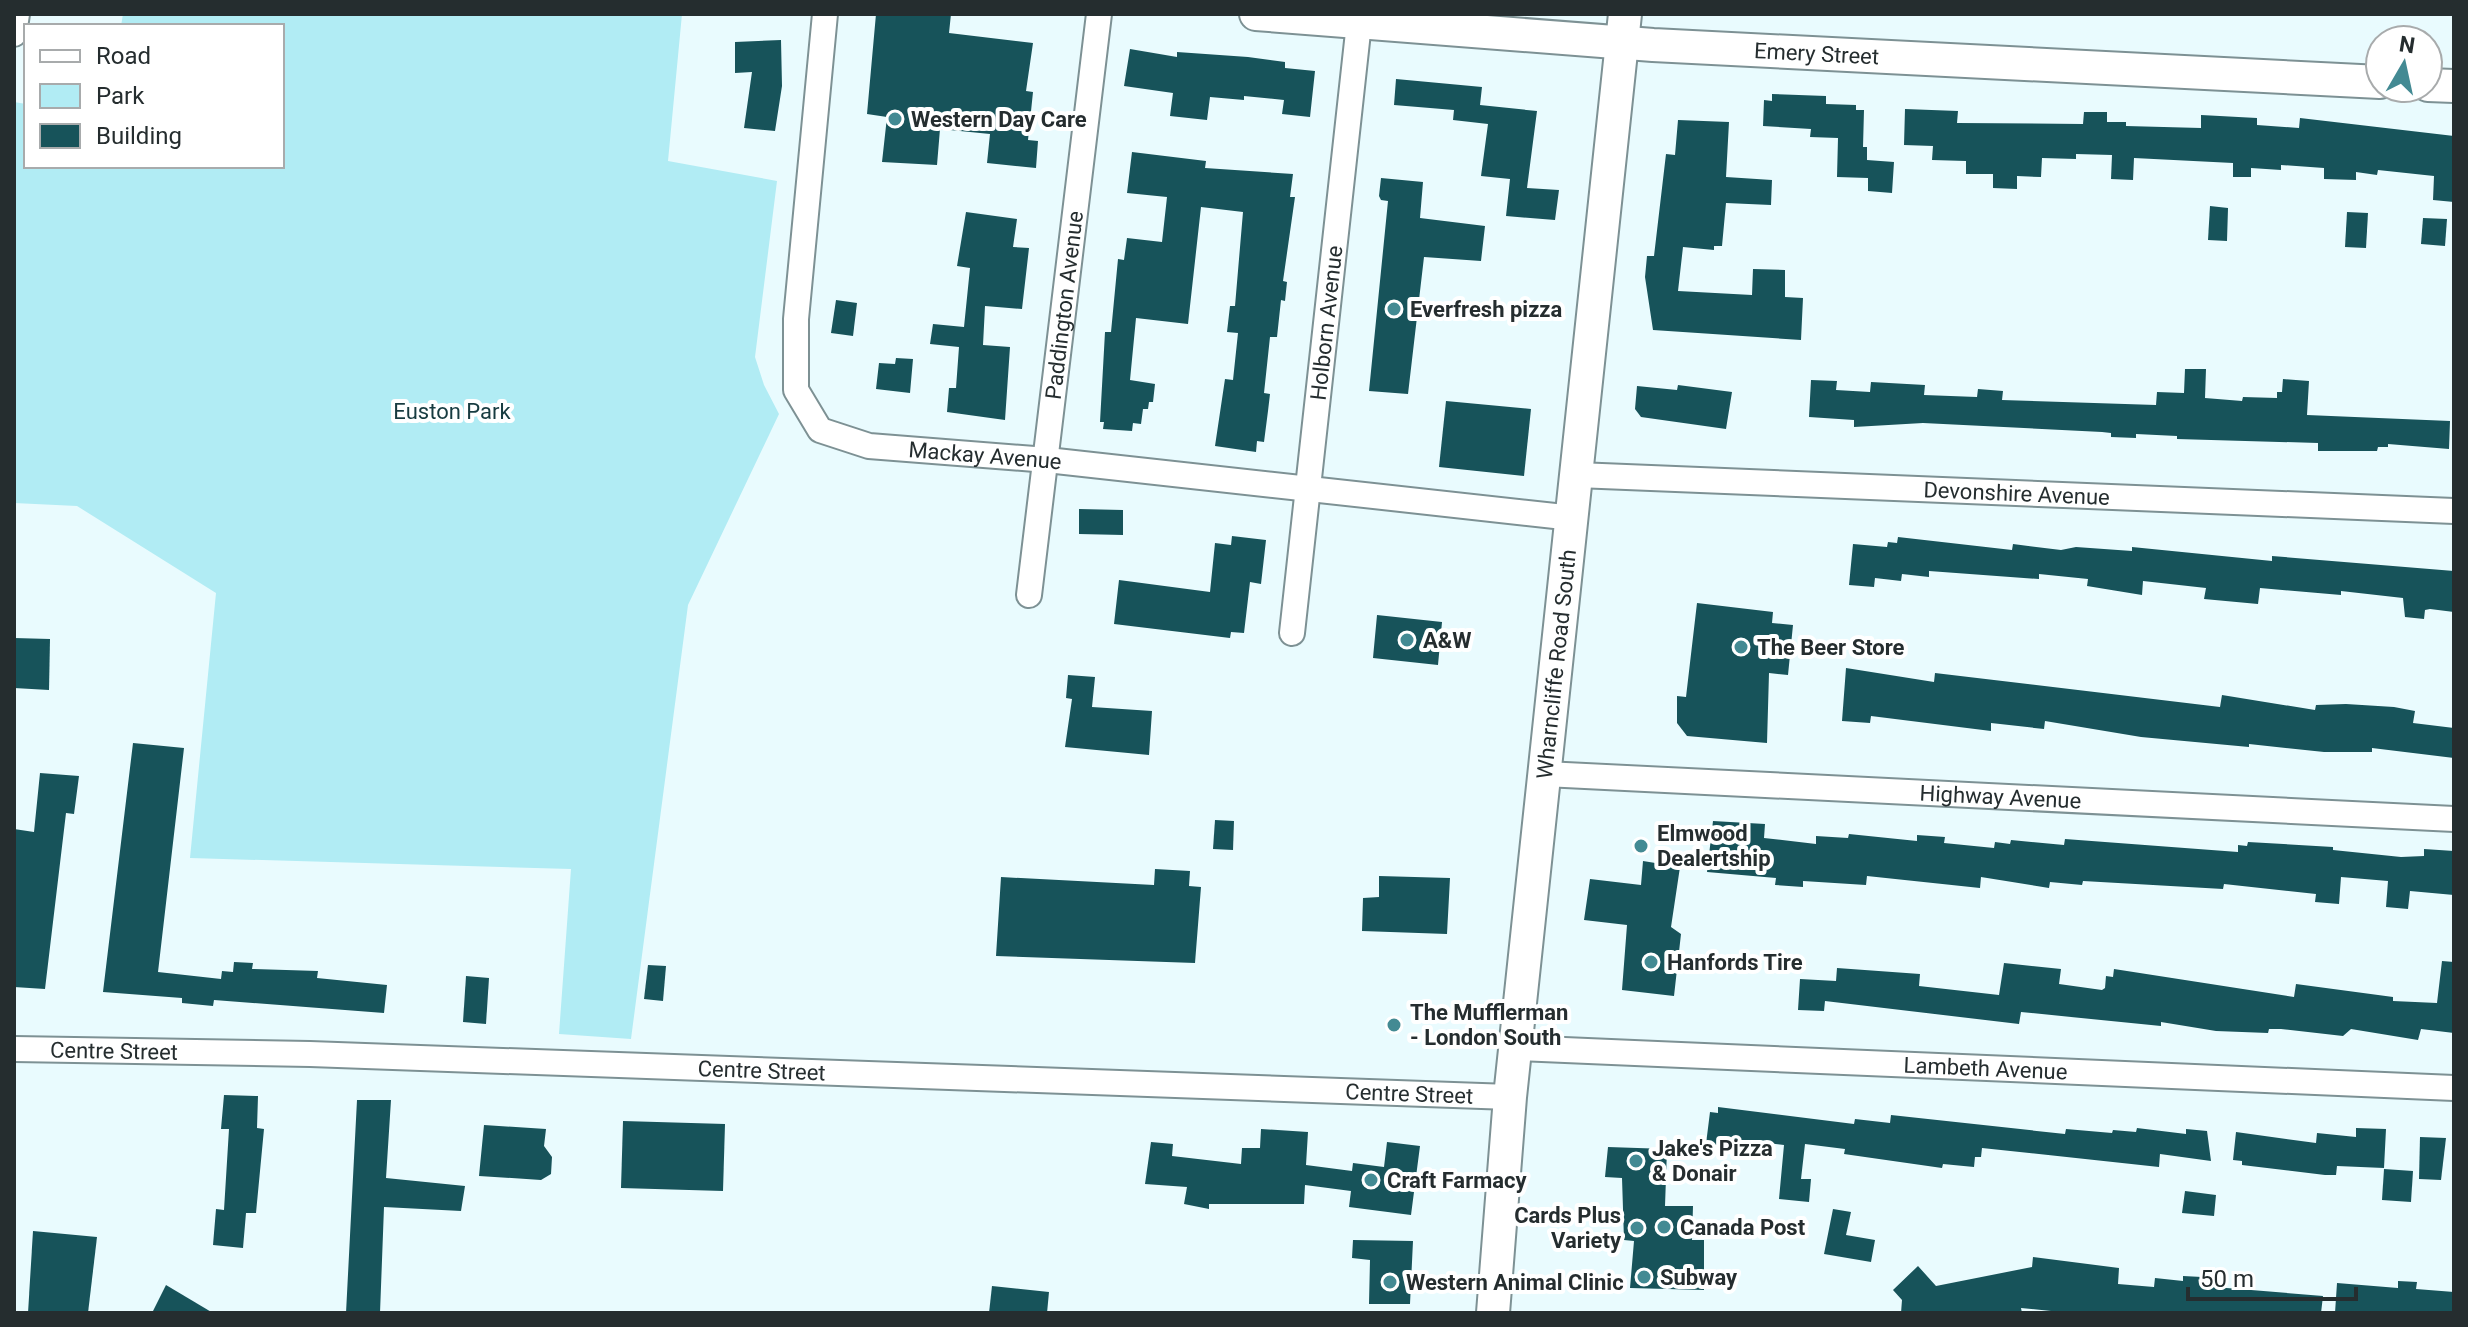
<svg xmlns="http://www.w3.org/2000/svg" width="2468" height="1327" viewBox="0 0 2468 1327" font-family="Roboto,sans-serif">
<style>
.green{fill:#b1ecf4}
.building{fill:#17535a}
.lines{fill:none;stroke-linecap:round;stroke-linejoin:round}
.street-casing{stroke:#7d9194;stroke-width:28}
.secondary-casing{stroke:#7d9194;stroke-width:36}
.street{stroke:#fff;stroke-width:24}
.secondary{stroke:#fff;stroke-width:32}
.poi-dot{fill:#438a93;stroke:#fff;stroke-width:3}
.labels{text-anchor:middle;stroke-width:8;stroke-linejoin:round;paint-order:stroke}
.street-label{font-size:22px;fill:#252d2f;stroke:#fff}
.poi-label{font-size:22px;font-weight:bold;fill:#252d2f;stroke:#fff;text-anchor:start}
.park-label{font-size:22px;fill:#173b40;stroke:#fff}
</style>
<rect width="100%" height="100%" fill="#e9fbfe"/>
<polygon class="green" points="123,14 682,14 668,161 777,181 755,357 764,385 779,414 688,605 631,1039 559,1034 571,869 190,858 216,593 77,506 14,503 14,102 26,104 26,166 282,166 282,26 121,26"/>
<g class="building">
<polygon points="876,14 951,14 949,33 1033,43 1026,91 1033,92 1028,140 1038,141 1036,168 987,163 990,134 940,129 937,165 882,162 887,117 867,114"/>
<polygon points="781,40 782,86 775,131 744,128 752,72 735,73 735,42"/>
<polygon points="1130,49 1177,57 1177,52 1248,57 1285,62 1285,68 1315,71 1310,117 1282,114 1284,100 1244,96 1244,100 1210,97 1207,120 1170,116 1173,93 1124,86"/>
<polygon points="1396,79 1482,87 1480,105 1537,111 1527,188 1559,190 1555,220 1506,216 1510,179 1481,176 1488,124 1453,120 1454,110 1394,105"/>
<polygon points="1772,94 1826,96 1826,104 1856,105 1856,110 1864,110 1863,147 1867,147 1867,160 1894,162 1892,193 1868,191 1868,178 1837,177 1838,138 1810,137 1811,129 1763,126 1764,100 1772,101"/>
<polygon points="1905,109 1958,111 1957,123 2083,124 2084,112 2107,112 2107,122 2126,122 2126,126 2201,128 2201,115 2257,118 2257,125 2299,128 2300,118 2454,136 2454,202 2433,200 2434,176 2378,170 2377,175 2356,172 2356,180 2324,179 2324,168 2281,165 2281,170 2251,168 2251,177 2233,177 2233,163 2134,158 2133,180 2111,179 2112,155 2076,154 2076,159 2042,158 2041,177 2017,176 2017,189 1993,188 1993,174 1966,174 1966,161 1932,160 1933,146 1904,145"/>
<polygon points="1678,120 1729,122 1726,177 1772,180 1771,205 1726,203 1722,246 1714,246 1714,250 1683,247 1678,291 1752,295 1753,269 1785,270 1785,297 1803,298 1801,340 1653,330 1645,277 1647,256 1654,256 1666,154 1675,155"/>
<polygon points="1132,152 1206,161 1205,168 1293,174 1290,197 1295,197 1283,281 1287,282 1285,301 1281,300 1277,337 1270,337 1264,393 1270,394 1268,411 1264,442 1257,441 1256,452 1215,446 1225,379 1233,380 1238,333 1227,332 1230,306 1235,306 1243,212 1201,207 1188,324 1136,318 1130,380 1155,384 1153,402 1149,402 1148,409 1143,409 1141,424 1133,423 1132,431 1103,429 1104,422 1100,422 1105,332 1111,332 1118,259 1124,260 1127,238 1162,242 1167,197 1127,193"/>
<polygon points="1381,178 1423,182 1420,218 1485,226 1481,261 1424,257 1408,394 1369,391 1388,201 1381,200 1379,196"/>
<polygon points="2210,206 2228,208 2227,241 2208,240"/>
<polygon points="966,212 1017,219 1013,247 1029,248 1022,309 985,306 983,345 1010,347 1005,420 947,412 949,388 956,388 959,347 930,344 933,324 964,327 970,268 957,266"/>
<polygon points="2347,212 2368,213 2366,248 2345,247"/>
<polygon points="2423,218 2447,219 2445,246 2421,244"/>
<polygon points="836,300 857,303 853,336 831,333"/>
<polygon points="896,358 913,359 910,393 876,389 879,363 895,364"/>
<polygon points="2185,369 2206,369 2205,398 2242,401 2243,397 2277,398 2277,392 2282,392 2283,379 2309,381 2307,415 2450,421 2449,449 2388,444 2388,447 2378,447 2377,451 2318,451 2318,443 2177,439 2177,436 2136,434 2136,438 2111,437 2111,433 2102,432 1923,423 1854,427 1854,420 1809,417 1811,380 1837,381 1836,390 1870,392 1871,382 1925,385 1924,395 1977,397 1978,389 2003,391 2002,400 2156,405 2157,392 2184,393"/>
<polygon points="1678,385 1732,392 1726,429 1641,417 1635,409 1637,386 1677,390"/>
<polygon points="1446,401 1531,409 1524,476 1439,467"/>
<polygon points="1079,509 1123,510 1123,535 1079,534"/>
<polygon points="1232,536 1266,540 1261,584 1250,582 1244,633 1231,632 1230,638 1114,624 1119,580 1210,592 1215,543 1231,545"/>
<polygon points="1898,537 2012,550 2013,544 2061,550 2076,547 2132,551 2132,547 2272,561 2272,556 2454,571 2454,612 2430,609 2425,610 2424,619 2405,617 2403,598 2341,591 2341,595 2260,588 2258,604 2204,599 2206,588 2143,581 2142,595 2087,586 2088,579 2039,574 2039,579 1929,571 1929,577 1902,574 1901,581 1875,578 1874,587 1849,585 1853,544 1887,547 1888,542 1897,543"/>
<polygon points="1697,603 1773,612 1772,623 1793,625 1788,675 1769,673 1767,743 1687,736 1677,723 1677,696 1686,697"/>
<polygon points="1377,615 1442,622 1438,665 1373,658"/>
<polygon points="14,638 50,639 49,690 14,688"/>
<polygon points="1846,668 1934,682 1935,673 2220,707 2222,695 2315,710 2316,705 2346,704 2394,707 2415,711 2413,723 2454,728 2454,758 2372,748 2372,752 2324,752 2249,744 2249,747 2141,737 2045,721 2044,729 1991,723 1991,731 1871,716 1870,723 1842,721"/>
<polygon points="1068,675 1095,677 1092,707 1152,711 1149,755 1065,747 1072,699 1066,698"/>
<polygon points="133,743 184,748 158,972 221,979 222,971 233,972 234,962 253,963 252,969 318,971 317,978 387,985 384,1013 214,1000 213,1006 182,1003 182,998 103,992"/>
<polygon points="40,773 79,776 74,814 66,813 45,989 14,987 14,829 34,832"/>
<polygon points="1215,820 1234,821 1233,850 1213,849"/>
<polygon points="1713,821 1765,824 1764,838 1816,844 1816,836 1848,838 1849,834 1917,841 1917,835 1945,837 1944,843 1994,848 1995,842 2010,844 2011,840 2064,845 2065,839 2238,852 2238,845 2247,846 2248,842 2333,847 2333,850 2401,857 2424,856 2424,849 2454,851 2454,895 2410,891 2408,909 2386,907 2388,881 2341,877 2339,904 2315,902 2316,894 2224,884 2223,889 2083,881 2082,885 2050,882 2049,888 1981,877 1980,888 1867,876 1866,885 1803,881 1803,887 1775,885 1776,878 1707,872"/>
<polygon points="1643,861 1680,867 1671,927 1681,934 1674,996 1622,990 1627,925 1584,920 1590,879 1641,885"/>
<polygon points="1155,869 1190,871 1189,886 1201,887 1195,963 996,956 1001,877 1154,885"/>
<polygon points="1379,876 1450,878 1447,934 1362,931 1363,898 1379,897"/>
<polygon points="2442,961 2454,962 2454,1033 2421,1029 2418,1040 2351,1029 2343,1036 2281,1029 2269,1029 2268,1033 2216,1031 2161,1022 2161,1026 2021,1012 2019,1024 1825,1001 1824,1011 1798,1010 1800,979 1836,981 1837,968 1920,974 1919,986 1999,995 2004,963 2061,969 2059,984 2102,990 2105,988 2106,976 2113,977 2114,969 2294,997 2296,984 2393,997 2393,1001 2437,1003"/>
<polygon points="648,965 666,966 663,1001 644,999"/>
<polygon points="466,976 489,978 486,1024 463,1022"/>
<polygon points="224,1095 258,1096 257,1128 264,1129 256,1213 246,1213 243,1248 213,1245 216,1209 224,1210 229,1129 221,1129"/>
<polygon points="357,1100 391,1100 386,1178 465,1186 461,1211 384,1207 380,1313 346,1313"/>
<polygon points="1718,1107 1854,1124 1855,1119 1890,1123 1891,1115 2065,1134 2066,1129 2112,1133 2113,1130 2136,1132 2137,1128 2186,1134 2186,1129 2207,1131 2211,1161 2160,1154 2159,1167 1982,1148 1981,1157 1975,1157 1974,1167 1943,1164 1942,1168 1844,1154 1845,1149 1805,1144 1801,1179 1811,1179 1809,1202 1779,1199 1784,1145 1731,1139 1730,1146 1706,1144 1710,1112 1718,1113"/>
<polygon points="623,1121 725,1124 723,1191 621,1188"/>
<polygon points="484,1125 546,1129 544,1146 552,1157 551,1174 541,1180 479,1176"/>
<polygon points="2356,1128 2386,1129 2384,1168 2337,1166 2336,1175 2325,1175 2242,1165 2242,1161 2233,1160 2236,1132 2316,1143 2317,1133 2356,1137"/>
<polygon points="1261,1129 1308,1132 1306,1165 1352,1171 1353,1163 1384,1167 1387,1142 1420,1146 1411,1215 1349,1207 1351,1191 1305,1185 1304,1204 1209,1204 1209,1209 1184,1204 1187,1187 1145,1184 1151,1142 1173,1144 1172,1156 1241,1164 1242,1148 1260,1148"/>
<polygon points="2420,1137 2446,1138 2441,1180 2419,1179"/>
<polygon points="1608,1147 1667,1149 1665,1206 1693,1206 1692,1240 1704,1240 1704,1290 1630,1288 1634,1241 1624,1240 1622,1178 1605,1177"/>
<polygon points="2384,1169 2413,1171 2411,1202 2382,1200"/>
<polygon points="2185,1191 2216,1195 2214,1216 2182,1213"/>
<polygon points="1833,1209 1851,1212 1846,1235 1875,1240 1871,1262 1824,1254"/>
<polygon points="33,1231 97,1237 88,1313 28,1313"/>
<polygon points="1353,1240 1413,1241 1410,1304 1369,1304 1370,1260 1352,1258"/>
<polygon points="2033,1257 2119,1268 2118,1284 2154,1287 2155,1278 2183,1281 2183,1276 2202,1277 2202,1286 2323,1296 2321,1313 2070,1313 2021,1308 2022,1313 1901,1313 1902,1300 1893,1290 1918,1266 1936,1286 2032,1267"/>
<polygon points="2398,1281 2417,1282 2416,1289 2454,1292 2454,1313 2335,1313 2337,1283 2398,1288"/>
<polygon points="166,1285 213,1313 152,1313"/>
<polygon points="992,1286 1049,1292 1047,1313 989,1313"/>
</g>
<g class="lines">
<g class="street-casing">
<g id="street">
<path id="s1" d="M825,14L796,319V390L820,430L869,446L1047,460L1573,518"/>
<polyline points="14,34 17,14"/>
<path id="s2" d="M1577,475L2454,511"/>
<path id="s3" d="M1029,595L1099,14"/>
<path id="s4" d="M1292,633L1360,14"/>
<path id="s5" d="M1545,774L2454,819"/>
<path id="s6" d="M1516,1048L2454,1088"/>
<path id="s7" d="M14,1049L310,1054L1510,1097"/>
</g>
</g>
<g class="secondary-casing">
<g id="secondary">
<path id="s8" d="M1256,14L1653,45L2380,82"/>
<polyline points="2428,85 2454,86"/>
<path id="s9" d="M1493,1313L1510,1097L1625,14"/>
</g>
</g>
<use href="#street" class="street"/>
<use href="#secondary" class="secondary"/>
</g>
<g class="poi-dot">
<circle cx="895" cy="119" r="8"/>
<circle cx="1394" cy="309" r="8"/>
<circle cx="1407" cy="640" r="8"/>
<circle cx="1741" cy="647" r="8"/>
<circle cx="1641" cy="846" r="8"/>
<circle cx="1651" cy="962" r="8"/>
<circle cx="1394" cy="1025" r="8"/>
<circle cx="1636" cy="1161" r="8"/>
<circle cx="1371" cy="1180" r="8"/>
<circle cx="1664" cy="1227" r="8"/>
<circle cx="1637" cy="1228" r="8"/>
<circle cx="1644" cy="1277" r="8"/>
<circle cx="1390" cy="1282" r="8"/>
</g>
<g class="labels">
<g class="street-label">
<text dy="8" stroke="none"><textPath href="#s8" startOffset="562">Emery Street</textPath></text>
<text dy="8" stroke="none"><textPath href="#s3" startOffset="292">Paddington Avenue</textPath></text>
<text dy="8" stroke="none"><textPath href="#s4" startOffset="312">Holborn Avenue</textPath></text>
<text dy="8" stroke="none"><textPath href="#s1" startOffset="592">Mackay Avenue</textPath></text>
<text dy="8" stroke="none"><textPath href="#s2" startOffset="440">Devonshire Avenue</textPath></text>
<text dy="8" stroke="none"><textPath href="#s9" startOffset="652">Wharncliffe Road South</textPath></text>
<text dy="8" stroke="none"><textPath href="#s5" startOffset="456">Highway Avenue</textPath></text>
<text dy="8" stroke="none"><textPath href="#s7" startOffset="100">Centre Street</textPath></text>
<text dy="8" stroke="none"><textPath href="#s7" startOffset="748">Centre Street</textPath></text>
<text dy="8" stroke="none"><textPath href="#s6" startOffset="470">Lambeth Avenue</textPath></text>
<text dy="8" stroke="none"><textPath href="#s7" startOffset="1396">Centre Street</textPath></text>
</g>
<g class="poi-label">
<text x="911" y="127">Western Day Care</text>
<text x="1410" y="317">Everfresh pizza</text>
<text x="1423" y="648">A&amp;W</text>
<text x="1757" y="655">The Beer Store</text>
<text x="1657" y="841">Elmwood<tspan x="1657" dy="25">Dealertship</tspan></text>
<text x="1667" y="970">Hanfords Tire</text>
<text x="1410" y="1020">The Mufflerman<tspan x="1410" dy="25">- London South</tspan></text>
<text x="1652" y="1156">Jake's Pizza<tspan x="1652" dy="25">&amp; Donair</tspan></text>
<text x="1387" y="1188">Craft Farmacy</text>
<text x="1621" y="1223" text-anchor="end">Cards Plus<tspan x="1621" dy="25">Variety</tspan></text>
<text x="1680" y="1235">Canada Post</text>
<text x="1660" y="1285">Subway</text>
<text x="1406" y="1290">Western Animal Clinic</text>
</g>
<g class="park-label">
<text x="452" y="419">Euston Park</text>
</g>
</g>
<rect width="2468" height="1327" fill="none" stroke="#252d2f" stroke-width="32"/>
<rect x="24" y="24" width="260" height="144" fill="#ffffff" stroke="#a8abac" stroke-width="2"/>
<rect x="40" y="50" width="40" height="12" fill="#ffffff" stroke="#a8abac" stroke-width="2"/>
<text x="96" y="64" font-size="24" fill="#252d2f">Road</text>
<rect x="40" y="84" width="40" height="24" fill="#b1ecf4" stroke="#a8abac" stroke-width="2"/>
<text x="96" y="104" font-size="24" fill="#252d2f">Park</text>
<rect x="40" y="124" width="40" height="24" fill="#17535a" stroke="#a8abac" stroke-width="2"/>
<text x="96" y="144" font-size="24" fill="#252d2f">Building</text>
<g transform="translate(2404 64) rotate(9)"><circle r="38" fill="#ffffff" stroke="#a8abac" stroke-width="2"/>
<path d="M0-6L14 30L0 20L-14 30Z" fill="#438a93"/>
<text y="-12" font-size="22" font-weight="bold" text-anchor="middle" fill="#252d2f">N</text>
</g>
<path d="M2188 1287v12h168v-12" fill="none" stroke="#252d2f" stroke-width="4"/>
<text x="2200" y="1287" font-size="24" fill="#252d2f" stroke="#ffffff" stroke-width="6" paint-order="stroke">50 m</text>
</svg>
